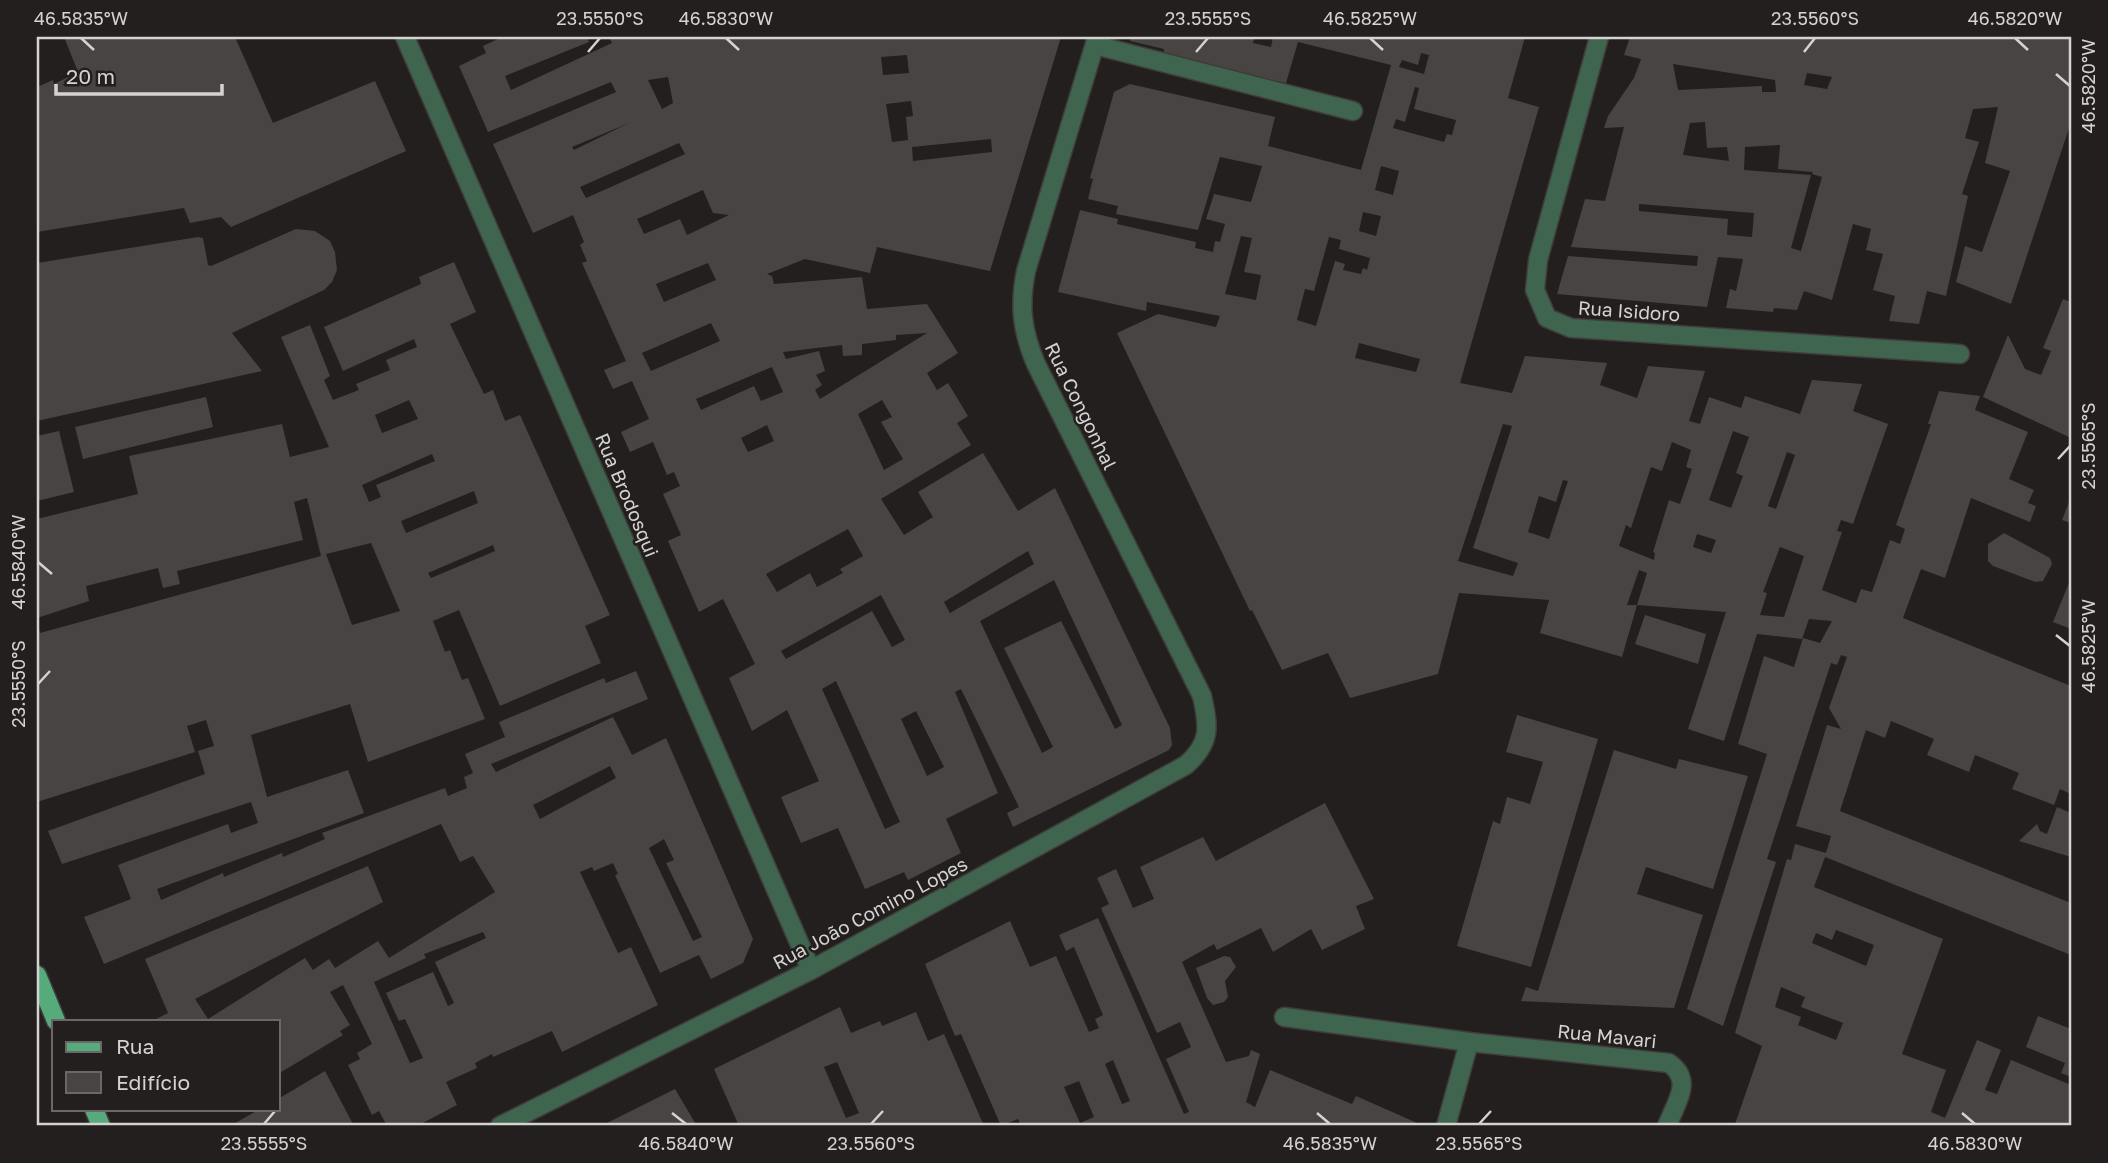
<svg xmlns="http://www.w3.org/2000/svg" width="2108" height="1163" viewBox="0 0 2108 1163" font-family="'Golos Text',sans-serif">
<style>
.building{fill:#484443;fill-rule:evenodd}
.lines{fill:none;stroke-linecap:round;stroke-linejoin:round}
.minor-casing{stroke:#3f3c3b;stroke-width:21}
.major-casing{stroke:#3f3c3b;stroke-width:21}
.minor{stroke:#3f654f;stroke-width:18}
.major{stroke:#56ab7d;stroke-width:18}
.ticks{fill:none;stroke:#d5d2d2;stroke-width:2.5}
.labels{text-anchor:middle;stroke-width:5;stroke-linejoin:round;paint-order:stroke}
.street-label{font-size:19px;fill:#d5d2d2;stroke:#231f1e}
.neatline{fill:none;stroke:#d5d2d2;stroke-width:2.5}
.ticks-label{font-size:18px;text-anchor:middle;fill:#d5d2d2}
</style>
<rect width="100%" height="100%" fill="#231f1e"/>
<g class="building">
<polygon points="64,37 235,37 273,123 375,81 406,151 231,227 221,217 190,223 184,208 37,232 37,87 53,80 54,84 78,72"/>
<path d="M502,37H587L589,42L505,76L511,90L612,43L609,37H1061L990,271L877,247L870,273L805,259L767,274L772,276L774,284L862,277L867,309L927,304L958,353L927,373L937,390L948,383L968,416L957,423L971,445L881,499L904,535L933,517L918,492L983,453L1018,511L1055,488L1170,728L1172,745L1169,750L1013,827L1007,813L1019,807L961,689L955,692L998,793L946,819L961,853L908,880L904,872L865,889L838,828L801,843L781,797L819,781L787,710L752,731L729,678L755,664L723,599L699,612L668,541L681,535L663,494L680,486L674,472L667,475L653,442L630,452L621,432L649,419L632,381L613,389L604,370L626,361L582,263L587,261L580,245L584,242L573,215L533,233L493,144L616,92L611,82L488,132L459,66L486,53L483,46ZM907,55L909,73L883,75L881,57ZM668,77L673,103L662,109L648,80ZM911,101L913,116L906,117L908,140L892,142L886,104ZM629,123L574,150L572,147ZM991,139L992,152L913,161L912,147ZM679,143L685,154L586,198L580,187ZM703,190L713,213L729,215L687,235L680,219L644,234L637,219ZM708,263L716,280L664,302L656,284ZM711,323L720,341L651,371L642,353ZM927,333L820,399L815,390L822,385L816,375L825,371L819,351L786,359L783,352L842,345L843,356L862,355V344L896,340V335ZM772,367L783,392L761,401L754,386L701,410L696,399ZM882,400L892,417L881,422L903,459L884,470L858,414ZM767,425L774,441L748,452L741,438ZM848,529L863,556L840,569L843,573L817,587L810,573L777,592L766,574ZM1028,551L1034,564L950,613L944,602ZM1054,580L1122,725L1115,729L1061,621L1004,648L1053,747L1042,753L980,621ZM881,595L905,640L892,647L872,611L786,659L781,651ZM836,681L900,822L885,829L822,689ZM916,711L944,767L927,776L901,719Z"/>
<path d="M1131,37H1255L1253,43L1271,47L1273,37H1525L1508,98L1539,107L1460,383L1512,393L1525,356L1583,361L1607,363L1600,385L1637,398L1648,366L1705,371L1689,421L1700,424L1709,397L1741,408L1745,396L1800,414L1812,380L1862,384L1853,411L1888,424L1853,524L1841,520L1837,531L1842,532L1822,590L1856,603L1861,589L1872,592L1890,540L1900,544L1905,529L1896,525L1931,424H1928L1939,391L1980,396L1975,410L2028,432L2009,479L2034,490L2028,503L2036,506L2030,522L1971,498L1945,578L1921,569L1903,618L2071,686V794L2060,789L2054,805L2012,789L2019,773L1975,755L1969,772L1927,755L1934,739L1891,721L1885,738L1866,730L1840,811L2071,903V955L1825,857L1814,887L1943,939L1902,1054L1946,1070L1931,1112L1945,1118L1977,1040L2001,1050L1985,1090L1997,1094L2011,1060L2071,1085V1126H1742L1735,1124L1762,1046L1735,1033L1787,859L1791,860L1795,844L1826,853L1831,836L1796,826L1827,725L1841,729L1829,708L1847,657L1841,655L1837,665L1831,663L1767,859L1776,862L1723,1026L1687,1009L1767,754L1738,744L1764,656L1794,667L1803,638L1820,643L1832,621L1809,619L1802,639L1757,634L1724,741L1688,729L1726,612L1637,605L1647,573L1639,570L1627,605H1637L1622,657L1540,633L1549,600L1459,593L1438,674L1350,698L1328,653L1282,670L1252,610L1250,611L1117,333L1158,314L1216,327L1220,316L1147,302L1146,311L1058,292L1080,210L1118,219L1117,224L1196,242L1195,248L1213,252L1215,241L1220,242L1225,224L1206,219L1214,194L1251,202L1262,166L1220,157L1198,230L1116,214L1118,206L1088,199L1093,179L1090,178L1114,92L1130,84L1275,117L1268,146L1361,170L1391,65L1298,42L1286,83L1163,58L1164,49L1130,41ZM1421,53L1429,55L1424,74L1399,67L1402,60L1418,65ZM1415,87L1419,88L1414,109L1456,120L1452,135L1447,134L1444,142L1393,128L1396,119L1405,122ZM1381,166L1399,171L1393,195L1375,190ZM1363,212L1381,216L1376,236L1359,231ZM1241,236L1252,238L1244,272L1261,275L1256,300L1225,294ZM1329,237L1341,240L1339,249L1370,258L1367,270L1363,268L1361,274L1343,270L1345,264L1335,261L1316,326L1297,320L1305,289L1314,291ZM1359,343L1420,359L1416,372L1355,358ZM1503,424L1512,426L1473,548L1518,563L1513,576L1458,561ZM1733,431L1749,437L1736,473L1743,476L1731,508L1709,500ZM1672,442L1691,450L1686,467L1692,469L1680,504L1669,500L1653,552L1655,553L1654,560L1619,546L1626,525L1631,528L1651,467L1662,471ZM1787,452L1795,455L1776,509L1768,506ZM1563,480L1568,481L1549,539L1528,532L1539,496L1556,502ZM1697,534L1716,540L1711,553L1693,547ZM1780,547L1804,556L1784,617L1760,615L1767,593L1763,592ZM1836,930L1874,945L1866,966L1812,943L1816,933L1832,940ZM1781,987L1805,997L1801,1007L1843,1023L1836,1040L1798,1025L1801,1017L1775,1007Z"/>
<path d="M1630,37H2071V122L2011,304L1956,282L1965,246L1982,252L2010,171L1985,163L1998,107L1973,109L1965,138L1979,142L1962,194L1968,196L1946,296L1927,291L1919,324L1889,321L1895,296L1873,290L1883,254L1866,250L1871,229L1853,224L1832,300L1804,291L1797,310L1774,308L1773,312L1726,308L1730,289L1736,291L1743,259L1718,257L1707,307L1557,294L1568,256L1697,266L1698,256L1571,247L1585,199L1605,201L1624,127L1604,128L1608,116L1634,78L1641,59L1624,55ZM1673,64L1775,80L1776,92H1762V86L1678,90ZM1807,73L1832,77L1827,89L1804,85ZM1705,122L1707,148L1727,147L1729,161L1683,155L1690,123ZM1780,145L1778,169L1813,172L1812,174L1822,177L1801,251L1791,248L1811,175L1744,170L1745,147ZM1639,204L1754,213L1752,237L1727,235L1728,219L1639,211Z"/>
<polygon points="296,229 315,231 330,241 335,252 337,270 332,282 324,290 232,333 262,371 37,421 37,263 198,237 203,238 208,265 211,266"/>
<path d="M454,262L476,312L450,324L484,394L493,390L505,421L520,415L610,615L585,626L601,663L500,706L459,610L433,621L445,652L450,650L462,680L468,678L485,719L368,762L350,704L251,735L267,797L348,770L364,813L157,889L161,900L223,873L224,877L282,853L283,857L325,839L322,833L445,788L448,796L467,788L464,777L473,773L465,754L505,737L499,722L604,678L606,683L636,671L648,699L491,764L496,772L613,717L632,755L666,738L753,939L743,963L711,979L699,955L660,973L615,875L618,874L613,863L594,871L592,867L580,872L618,953L631,947L658,1005L562,1052L552,1031L493,1057L492,1054L475,1063L477,1068L446,1082L457,1105L417,1126H387L379,1111L372,1115L348,1065L360,1059L357,1053L372,1044L343,985L330,992L350,1025L340,1031L343,1035L278,1074V1021H152L168,1013L145,959L368,866L383,902L195,999L208,1019L305,958L313,970L329,959L335,968L378,941L389,958L495,892L473,856L460,862L441,824L104,964L84,917L131,899L118,865L228,824L231,833L258,823L251,802L62,864L48,831L205,774L198,751L214,746L206,720L187,726L195,752L37,802V623L40,633L321,556L307,498L294,502L303,540L177,571L180,584L163,588L158,568L86,586L89,601L37,618V519L138,494L129,456L282,424L290,457L329,447L281,337L310,325L330,376L324,380L333,400L359,390L356,384L390,370L386,360L417,347L414,339L343,371L324,327L421,284L419,277ZM409,400L418,419L382,433L375,415ZM432,454L435,461L376,485L381,497L369,502L362,485ZM474,491L478,503L406,533L401,521ZM371,543L400,611L352,625L326,554ZM493,545L495,551L431,578L428,573ZM610,766L616,778L540,819L533,805ZM664,839L674,860L666,863L702,937L693,941L649,848ZM483,932L486,938L435,962L454,1003L448,1006L433,972L386,993L399,1021L405,1019L423,1058L410,1063L374,982L426,958L424,954Z"/>
<polygon points="2063,299 2071,302 2071,438 1983,397 2008,335 2025,369 2041,375 2051,351 2043,348"/>
<polygon points="206,397 213,427 83,459 75,427"/>
<polygon points="59,431 74,492 37,501 37,436"/>
<polygon points="2071,497 2071,523 2062,520"/>
<polygon points="2004,533 2050,558 2052,564 2043,581 2035,582 1993,566 1988,561 1988,544"/>
<polygon points="2071,578 2071,629 2053,622"/>
<polygon points="1645,615 1706,634 1698,664 1635,644"/>
<polygon points="1517,715 1598,739 1531,967 1457,946 1493,821 1500,824 1507,797 1530,804 1543,762 1506,752"/>
<polygon points="1614,750 1676,769 1679,759 1748,776 1713,889 1646,867 1637,894 1703,915 1674,1008 1521,1001 1526,987 1538,991"/>
<path d="M1325,803L1374,899L1356,906L1365,929L1322,950L1311,929L1273,952L1261,928L1217,950L1214,944L1182,962L1226,1062L1249,1056L1251,1050L1260,1054L1246,1102L1255,1107L1270,1070L1352,1104L1356,1096L1424,1126H1165L1164,1124L1157,1126H1021L1018,1119L1001,1126L961,1034L955,1036L925,964L1010,921L1030,967L1056,956L1089,1032L1099,1028L1095,1019L1103,1015L1074,947L1066,951L1059,935L1098,918L1184,1114L1189,1112L1166,1059L1191,1047L1180,1022L1157,1033L1101,908L1109,904L1097,878L1116,869L1133,908L1154,899L1140,867L1203,837L1216,861ZM1113,1060L1130,1101L1122,1104L1105,1064ZM1079,1081L1094,1117L1080,1123L1064,1087Z"/>
<polygon points="2057,807 2071,813 2071,857 2019,841 2037,824 2040,831 2047,834"/>
<polygon points="1224,956 1230,957 1236,967 1225,981 1228,997 1224,1002 1213,1005 1207,998 1196,968"/>
<path d="M840,1007L851,1033L880,1021L882,1026L916,1012L928,1041L944,1034L984,1126H739L714,1069ZM837,1062L859,1113L846,1118L824,1067Z"/>
<polygon points="2038,1016 2071,1029 2071,1077 2061,1073 2065,1063 2026,1047"/>
<polygon points="325,1071 354,1126 230,1126 260,1109 278,1109 278,1099"/>
<polygon points="675,1089 697,1126 606,1126 605,1124"/>
</g>
<g class="lines">
<g class="minor-casing">
<g id="minor">
<polyline points="405,37 811,970"/>
<polyline points="1599,37 1538,260 1535,290 1547,318 1571,328 1960,354"/>
<polyline points="1095,45 1353,111"/>
<path d="M1284,1017L1469,1042L1669,1063C1694,1081 1676,1102 1667,1126"/>
<path d="M500,1126L811,970L1186,765C1211,743 1209,727 1202,696L1036,364C1022,331 1019,306 1026,271L1097,37"/>
<polyline points="1446,1126 1469,1042"/>
</g>
</g>
<g class="major-casing">
<g id="major">
<polyline points="37,975 56,1021"/>
<polyline points="94,1109 101,1126"/>
</g>
</g>
<use href="#minor" class="minor"/>
<use href="#major" class="major"/>
</g>
<path class="ticks" d="M81,38L94,50M726,38L739,50M1370,38L1383,50M2015,38L2028,50M588,52L600,38M1196,52L1208,38M1804,52L1815,38M2056,74L2070,86M2058,459L2070,446M38,562L52,574M2056,635L2070,646M38,684L50,671M672,1113L686,1124M1317,1113L1330,1124M1962,1113L1975,1124M264,1124L275,1111M871,1124L883,1111M1479,1124L1491,1111"/>
<g class="labels">
<g class="street-label">
<text transform="translate(1629 311) rotate(4)" y="7">Rua Isidoro</text>
<text transform="translate(1081 406) rotate(64)" y="7">Rua Congonhal</text>
<text transform="translate(627 495) rotate(67)" y="7">Rua Brodosqui</text>
<text transform="translate(870 913) rotate(-28)" y="7">Rua João Comino Lopes</text>
<text transform="translate(1607 1036) rotate(6)" y="7">Rua Mavari</text>
</g>
</g>
<rect width="2108" height="1163" fill="none" stroke="#231f1e" stroke-width="77"/>
<rect x="52" y="1020" width="228" height="91" fill="#231f1e" stroke="#6a6766" stroke-width="2"/>
<rect x="66" y="1042" width="35" height="10" fill="#56ab7d" stroke="#6a6766" stroke-width="2"/>
<text x="116" y="1054" font-size="21" fill="#d5d2d2">Rua</text>
<rect x="66" y="1072" width="35" height="21" fill="#484443" stroke="#6a6766" stroke-width="2"/>
<text x="116" y="1090" font-size="21" fill="#d5d2d2">Edifício</text>
<path d="M56 84v10h166v-10" fill="none" stroke="#d5d2d2" stroke-width="3.5"/>
<text x="66" y="84" font-size="21" fill="#d5d2d2" stroke="#231f1e" stroke-width="5" paint-order="stroke">20 m</text>
<rect x="38" y="38" width="2032" height="1086" class="neatline"/>
<g class="ticks-label">
<text x="81" y="25">46.5835°W</text>
<text x="600" y="25">23.5550°S</text>
<text x="726" y="25">46.5830°W</text>
<text x="1208" y="25">23.5555°S</text>
<text x="1370" y="25">46.5825°W</text>
<text x="1815" y="25">23.5560°S</text>
<text x="2015" y="25">46.5820°W</text>
<text transform="translate(2089 86) rotate(-90)" y="6">46.5820°W</text>
<text transform="translate(2089 446) rotate(-90)" y="6">23.5565°S</text>
<text transform="translate(19 562) rotate(-90)" y="6">46.5840°W</text>
<text transform="translate(2089 646) rotate(-90)" y="6">46.5825°W</text>
<text transform="translate(19 684) rotate(-90)" y="6">23.5550°S</text>
<text x="264" y="1150">23.5555°S</text>
<text x="686" y="1150">46.5840°W</text>
<text x="871" y="1150">23.5560°S</text>
<text x="1330" y="1150">46.5835°W</text>
<text x="1479" y="1150">23.5565°S</text>
<text x="1975" y="1150">46.5830°W</text>
</g>
</svg>
